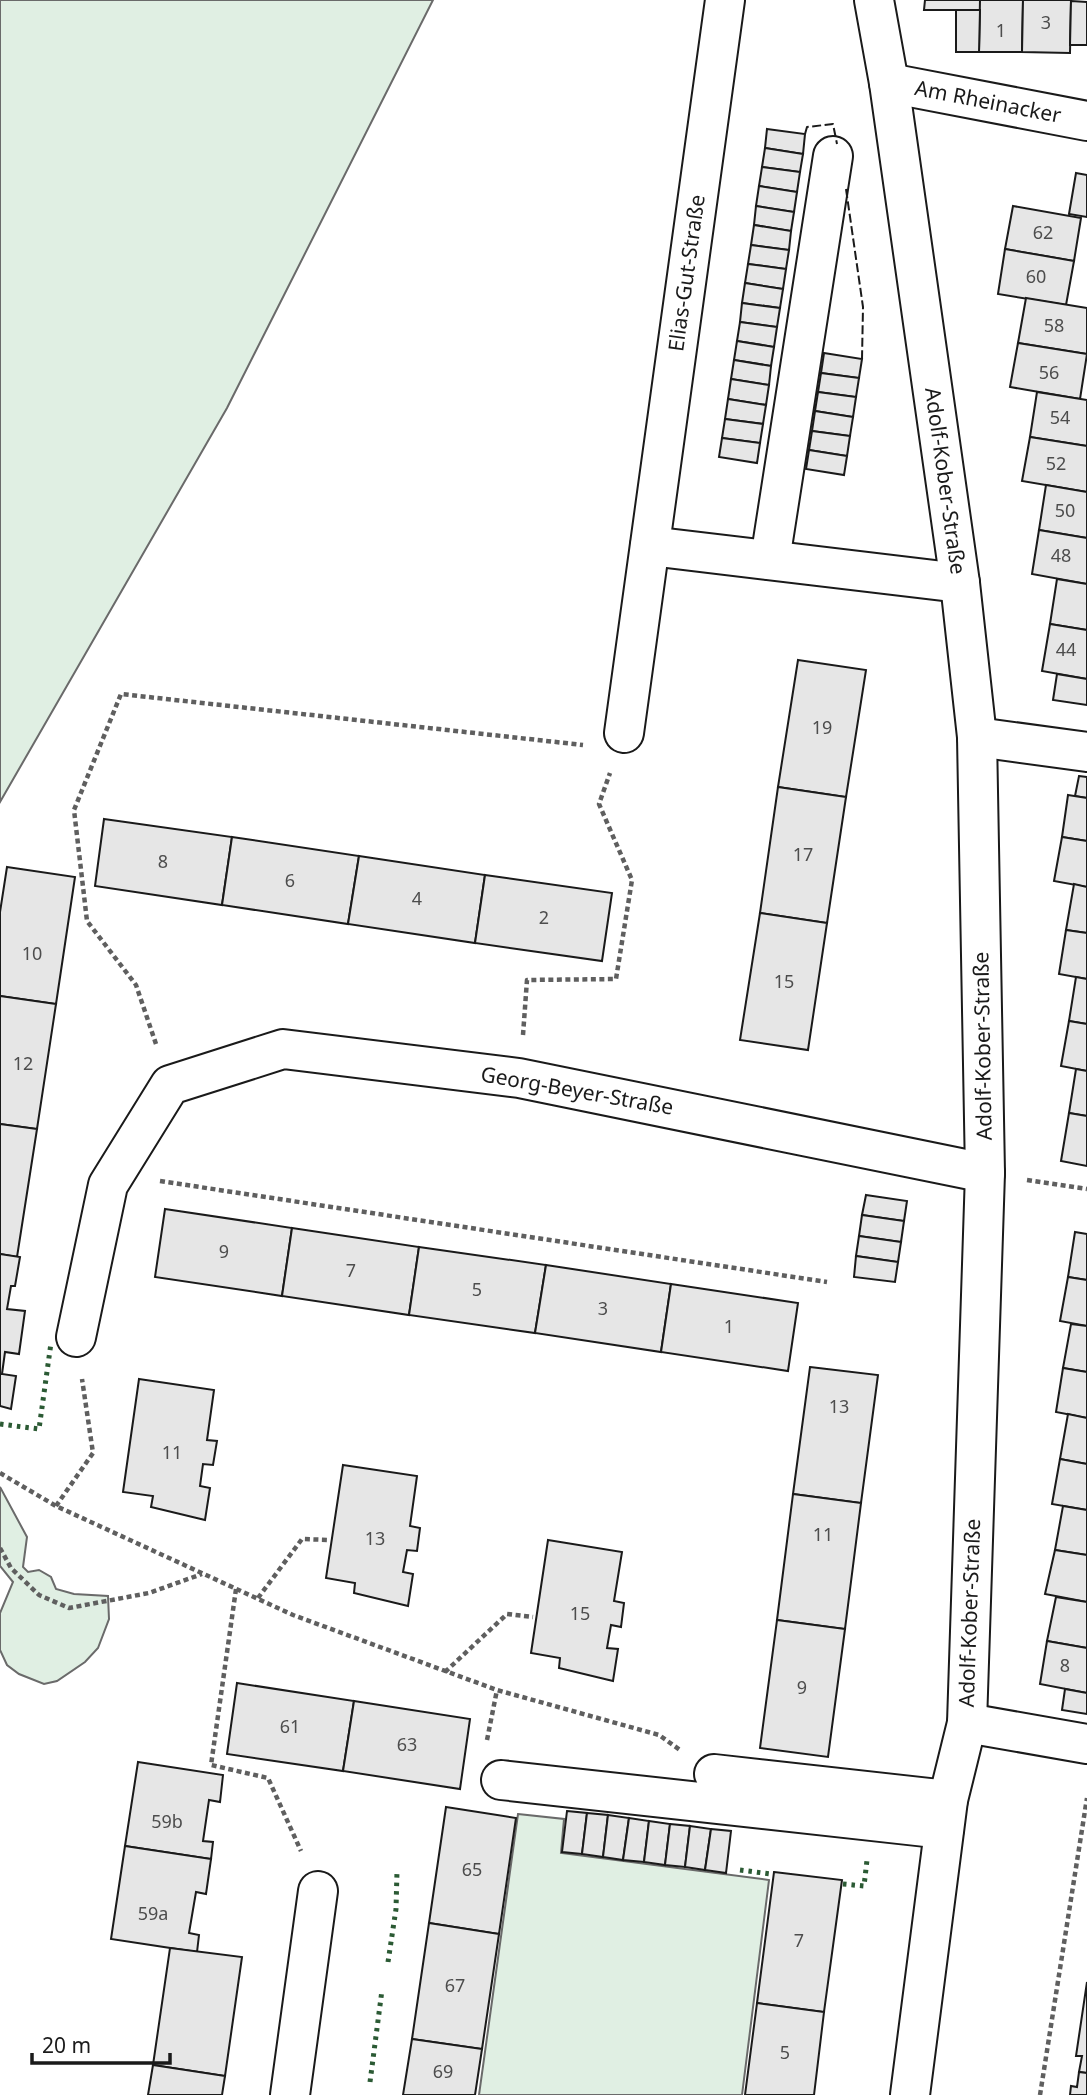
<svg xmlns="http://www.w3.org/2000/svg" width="1087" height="2095" viewBox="0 0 1087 2095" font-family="'Noto Sans',sans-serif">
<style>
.green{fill:#e0efe3;stroke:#6a6a6a;stroke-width:2}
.building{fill:#e6e6e6;stroke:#1a1a1a;stroke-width:2}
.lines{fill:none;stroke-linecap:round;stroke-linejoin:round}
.minor-casing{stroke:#1a1a1a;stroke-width:42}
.path{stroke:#5f5f5f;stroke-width:4.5;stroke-dasharray:5 3.5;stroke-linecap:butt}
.minor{stroke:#fff;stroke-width:38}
.hedge{stroke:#2b5a34;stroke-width:5;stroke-dasharray:3.5 5;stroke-linecap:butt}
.fence{stroke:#1a1a1a;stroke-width:2;stroke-dasharray:9 3.5;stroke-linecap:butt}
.labels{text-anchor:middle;stroke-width:5;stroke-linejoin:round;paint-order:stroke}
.number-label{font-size:18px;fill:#4d4d4d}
.street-label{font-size:21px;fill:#1a1a1a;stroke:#fff}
</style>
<rect width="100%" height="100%" fill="#fff"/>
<g class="green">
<polygon points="0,0 433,0 227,408 0,802"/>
<polygon points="0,1487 27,1537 23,1567 28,1572 39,1570 51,1577 56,1589 74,1594 108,1596 109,1619 98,1648 85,1662 57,1681 44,1684 19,1674 7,1665 0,1650 0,1613 13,1582 0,1566"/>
<polygon points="518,1814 564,1819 561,1853 769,1880 742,2095 479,2095"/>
</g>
<g class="building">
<polygon points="925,0 980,0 980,10 924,10"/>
<polygon points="980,0 1023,0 1022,52 979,52"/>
<polygon points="1023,0 1071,0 1070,53 1022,52"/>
<polygon points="1071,1 1087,2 1087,45 1070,45"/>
<polygon points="956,10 980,10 979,52 956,52"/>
<polygon points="767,129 805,134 803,154 765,148"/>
<polygon points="765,148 803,154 800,172 762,167"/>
<polygon points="762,167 800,172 797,192 759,186"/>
<polygon points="1076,173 1087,175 1087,217 1069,214"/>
<polygon points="759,186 797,192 794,212 756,206"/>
<polygon points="756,206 794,212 791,231 754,225"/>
<polygon points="1013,206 1081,218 1074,261 1005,249"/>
<polygon points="754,225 791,231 789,250 751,245"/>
<polygon points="751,245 789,250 786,269 748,264"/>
<polygon points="1005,249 1074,261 1066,305 998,294"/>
<polygon points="748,264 786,269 783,289 745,283"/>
<polygon points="745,283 783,289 780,308 742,303"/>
<polygon points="1026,298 1087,308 1087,354 1018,343"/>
<polygon points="742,303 780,308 777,327 740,322"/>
<polygon points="740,322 777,327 774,347 737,341"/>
<polygon points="737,341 774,347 771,366 734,360"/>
<polygon points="1018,343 1087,354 1080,399 1010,387"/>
<polygon points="824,353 862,359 859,378 821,373"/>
<polygon points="734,360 771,366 769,385 731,379"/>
<polygon points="821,373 859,378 856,397 818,392"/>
<polygon points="731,379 769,385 766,405 728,399"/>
<polygon points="818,392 856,397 853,417 815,411"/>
<polygon points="1037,392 1087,400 1087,446 1030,437"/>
<polygon points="728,399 766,405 763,424 725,419"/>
<polygon points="815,411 853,417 850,436 812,431"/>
<polygon points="725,419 763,424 760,443 722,438"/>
<polygon points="812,431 850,436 847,456 809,450"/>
<polygon points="1030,437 1087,446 1087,492 1022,481"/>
<polygon points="722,438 760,443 757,463 719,457"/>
<polygon points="809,450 847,456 844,475 806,469"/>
<polygon points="1046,485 1087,492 1087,538 1039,530"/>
<polygon points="1039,530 1087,538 1087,584 1032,574"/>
<polygon points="1057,579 1087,584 1087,630 1050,624"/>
<polygon points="1050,624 1087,630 1087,679 1042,671"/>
<polygon points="798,660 866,670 846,797 778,787"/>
<polygon points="1057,674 1087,679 1087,705 1053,700"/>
<polygon points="1079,776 1087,777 1087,798 1075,796"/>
<polygon points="778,787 846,797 827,923 760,913"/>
<polygon points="1068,795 1087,798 1087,841 1062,837"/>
<polygon points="104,819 232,837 222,905 95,886"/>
<polygon points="232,837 359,856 348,924 222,905"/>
<polygon points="1062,837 1087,841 1087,887 1054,881"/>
<polygon points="359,856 485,875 475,943 348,924"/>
<polygon points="7,867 75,877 56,1004 0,996 0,912"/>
<polygon points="485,875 612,893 602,961 475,943"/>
<polygon points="1074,884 1087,887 1087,933 1066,930"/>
<polygon points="760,913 827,923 808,1050 740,1040"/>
<polygon points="1066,930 1087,933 1087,979 1059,974"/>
<polygon points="1076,977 1087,979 1087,1024 1069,1021"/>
<polygon points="0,996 56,1004 37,1129 0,1124"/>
<polygon points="1069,1021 1087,1024 1087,1071 1061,1066"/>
<polygon points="1076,1069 1087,1071 1087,1116 1069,1113"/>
<polygon points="1069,1113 1087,1116 1087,1166 1061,1161"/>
<polygon points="0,1124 37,1129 17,1257 0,1254"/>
<polygon points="866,1195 907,1201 904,1221 862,1215"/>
<polygon points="165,1209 292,1228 282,1296 155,1277"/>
<polygon points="862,1215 904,1221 901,1242 859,1236"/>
<polygon points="292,1228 419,1247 409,1315 282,1296"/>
<polygon points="1075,1232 1087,1234 1087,1280 1068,1277"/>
<polygon points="859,1236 901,1242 898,1262 856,1256"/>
<polygon points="419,1247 546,1265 535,1333 409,1315"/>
<polygon points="0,1254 20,1257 15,1286 11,1286 7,1309 25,1311 19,1354 5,1352 2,1374 16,1376 11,1409 0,1406"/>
<polygon points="856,1256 898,1262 895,1282 854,1277"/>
<polygon points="546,1265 671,1284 661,1352 535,1333"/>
<polygon points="1068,1277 1087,1280 1087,1326 1060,1321"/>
<polygon points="671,1284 798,1303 788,1371 661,1352"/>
<polygon points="1071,1324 1087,1326 1087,1372 1063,1368"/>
<polygon points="810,1367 878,1375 861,1503 793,1494"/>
<polygon points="1063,1368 1087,1372 1087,1418 1056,1412"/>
<polygon points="139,1379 214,1390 207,1440 217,1441 213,1465 203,1464 200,1486 210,1488 205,1520 151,1507 153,1496 123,1492"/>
<polygon points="1068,1414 1087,1418 1087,1464 1060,1459"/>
<polygon points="1060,1459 1087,1464 1087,1510 1052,1504"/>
<polygon points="343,1465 417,1476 410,1526 420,1528 417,1551 407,1550 403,1572 413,1574 408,1606 354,1593 355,1583 326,1578"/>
<polygon points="793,1494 861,1503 845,1629 777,1620"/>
<polygon points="1063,1506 1087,1510 1087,1555 1055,1550"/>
<polygon points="548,1540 622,1552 614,1601 624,1603 621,1627 611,1625 607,1648 618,1649 613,1681 559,1668 560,1658 531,1653"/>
<polygon points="1055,1550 1087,1555 1087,1602 1045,1594"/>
<polygon points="1056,1597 1087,1602 1087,1648 1047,1641"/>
<polygon points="777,1620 845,1629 828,1757 760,1748"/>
<polygon points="1047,1641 1087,1648 1087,1693 1040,1684"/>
<polygon points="237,1683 354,1701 343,1771 227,1754"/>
<polygon points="1065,1689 1087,1693 1087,1714 1062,1710"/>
<polygon points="354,1701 470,1719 460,1789 343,1771"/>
<polygon points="138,1762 223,1775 220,1802 209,1800 203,1841 213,1842 211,1859 125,1846"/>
<polygon points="446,1807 516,1818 499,1934 429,1923"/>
<polygon points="567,1811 587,1813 582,1854 562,1852"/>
<polygon points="587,1813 608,1815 603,1857 582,1854"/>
<polygon points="608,1815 629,1818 623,1860 603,1857"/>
<polygon points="629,1818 649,1821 644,1862 623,1860"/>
<polygon points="649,1821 670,1824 665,1865 644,1862"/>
<polygon points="670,1824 690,1826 685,1867 665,1865"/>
<polygon points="690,1826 711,1829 705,1870 685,1867"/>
<polygon points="711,1829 731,1831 726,1873 705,1870"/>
<polygon points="125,1846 211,1859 206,1894 196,1892 189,1933 199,1935 197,1952 111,1939"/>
<polygon points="774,1872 842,1880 824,2012 757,2003"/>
<polygon points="429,1923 499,1934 482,2049 412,2039"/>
<polygon points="170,1948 242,1957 225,2076 153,2065"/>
<polygon points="1087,1982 1087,2073 1079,2072 1082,2056 1076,2056"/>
<polygon points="757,2003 824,2012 814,2095 745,2095"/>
<polygon points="412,2039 482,2049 475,2095 403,2095"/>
<polygon points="153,2065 225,2076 222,2095 148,2095"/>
<polygon points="1079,2072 1087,2073 1087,2095 1070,2095 1071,2086 1077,2087"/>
</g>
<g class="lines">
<g class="minor-casing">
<g id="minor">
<polyline points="874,0 889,83 960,583 977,737 985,1173 967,1723 948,1800 910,2095"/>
<polyline points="889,83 1087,121"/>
<polyline points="650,546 960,583"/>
<polyline points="770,560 833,156"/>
<polyline points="624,733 725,0"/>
<polyline points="977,737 1087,752"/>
<polyline points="76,1337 108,1185 170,1085 283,1049 519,1078 985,1173"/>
<polyline points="967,1723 1087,1744"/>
<polyline points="714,1774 948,1800"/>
<polyline points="501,1780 944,1829"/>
<polyline points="290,2095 318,1891"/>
</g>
</g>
<g class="path">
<polyline points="523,1035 527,980 616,979 632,880 599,804 610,773"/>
<polyline points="156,1044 136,985 87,921 74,810 121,694 583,745"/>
<polyline points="1027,1180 1087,1189"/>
<polyline points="160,1181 827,1282"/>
<polyline points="0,1473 56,1506 293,1615 497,1690 659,1735 680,1750"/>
<polyline points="56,1506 93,1453 82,1379"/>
<polyline points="0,1548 11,1568 39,1595 69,1608 149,1593 202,1574"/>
<polyline points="236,1589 211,1765 268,1778 301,1851"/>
<polyline points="258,1598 302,1539 329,1540"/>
<polyline points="445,1672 507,1614 533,1617"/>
<polyline points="487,1740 497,1690"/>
<polyline points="1040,2095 1087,1798"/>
</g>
<use href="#minor" class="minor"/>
<g class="hedge">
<polyline points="0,1424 39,1429 51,1343"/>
<polyline points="740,1870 771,1874"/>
<polyline points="843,1884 864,1886 867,1860"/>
<polyline points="388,1962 396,1909 397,1871"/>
<polyline points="370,2082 382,1990"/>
</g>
<g class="fence">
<polyline points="805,134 807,127 833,124 837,144"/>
<polyline points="846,189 863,307 862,359"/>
</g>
</g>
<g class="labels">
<g class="number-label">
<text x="1046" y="29">3</text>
<text x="1001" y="37">1</text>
<text x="1043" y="239">62</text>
<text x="1036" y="283">60</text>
<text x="1054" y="332">58</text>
<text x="1049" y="379">56</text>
<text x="1060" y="424">54</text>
<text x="1056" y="470">52</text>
<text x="1065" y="517">50</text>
<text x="1061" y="562">48</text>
<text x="1066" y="656">44</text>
<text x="822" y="734">19</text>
<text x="803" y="861">17</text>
<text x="163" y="868">8</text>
<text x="290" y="887">6</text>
<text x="417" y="905">4</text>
<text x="544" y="924">2</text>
<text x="32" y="960">10</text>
<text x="784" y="988">15</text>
<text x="23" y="1070">12</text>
<text x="224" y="1258">9</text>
<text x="351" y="1277">7</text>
<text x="477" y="1296">5</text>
<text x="603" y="1315">3</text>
<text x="729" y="1333">1</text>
<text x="839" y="1413">13</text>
<text x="172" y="1459">11</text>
<text x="823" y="1541">11</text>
<text x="375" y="1545">13</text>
<text x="580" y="1620">15</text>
<text x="1065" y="1672">8</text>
<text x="802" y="1694">9</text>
<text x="290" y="1733">61</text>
<text x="407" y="1751">63</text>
<text x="167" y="1828">59b</text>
<text x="472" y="1876">65</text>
<text x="153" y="1920">59a</text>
<text x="799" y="1947">7</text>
<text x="455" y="1992">67</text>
<text x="785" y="2059">5</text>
<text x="443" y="2078">69</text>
</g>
<g class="street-label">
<text transform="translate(988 102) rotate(11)" y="7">Am Rheinacker</text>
<text transform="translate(687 273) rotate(-82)" y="7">Elias-Gut-Straße</text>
<text transform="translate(945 481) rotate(82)" y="7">Adolf-Kober-Straße</text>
<text transform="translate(983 1046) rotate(-91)" y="7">Adolf-Kober-Straße</text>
<text transform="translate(577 1091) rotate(10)" y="7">Georg-Beyer-Straße</text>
<text transform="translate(970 1613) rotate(-88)" y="7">Adolf-Kober-Straße</text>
</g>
</g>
<path d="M32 2053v10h138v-10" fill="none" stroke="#1a1a1a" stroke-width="3.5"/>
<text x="42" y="2053" font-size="21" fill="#1a1a1a" stroke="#ffffff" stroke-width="5" paint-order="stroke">20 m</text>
</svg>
